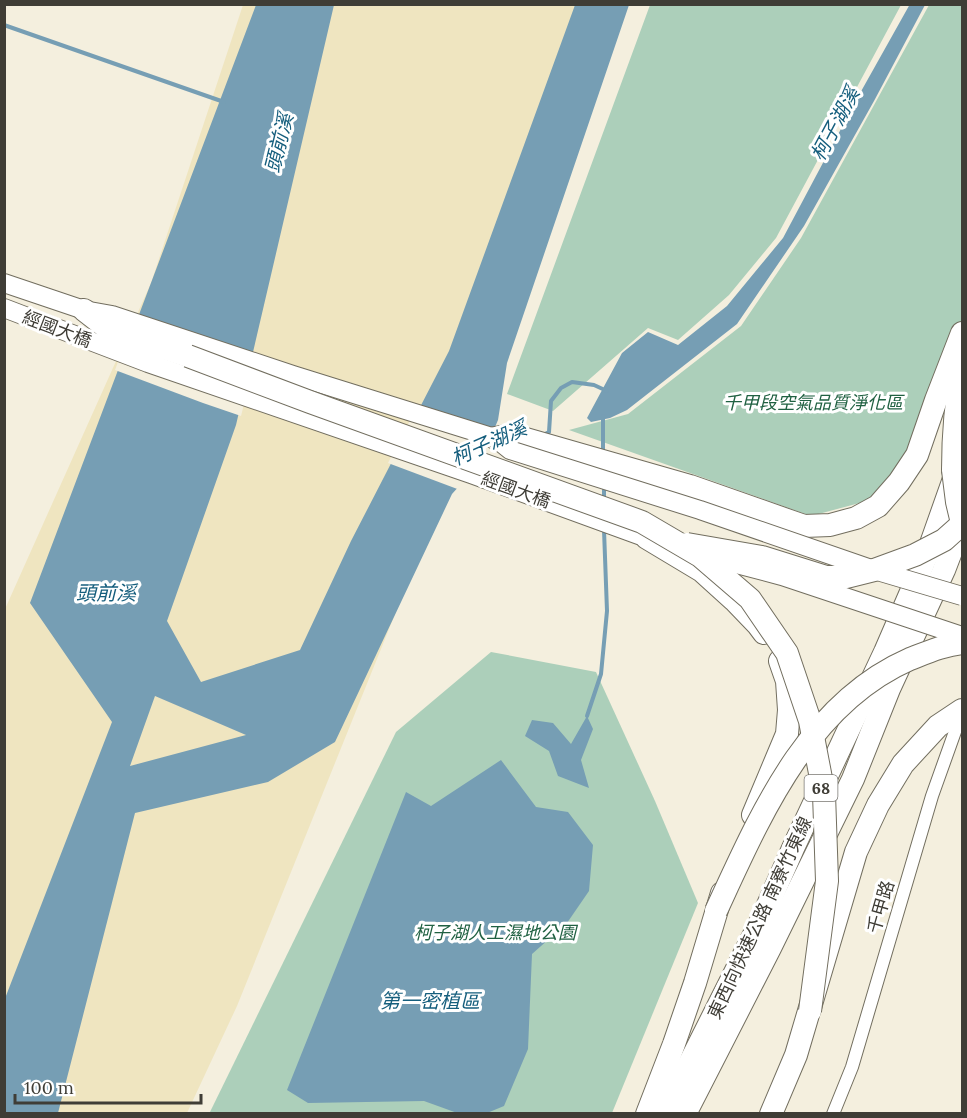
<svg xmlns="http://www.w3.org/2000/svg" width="967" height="1118" viewBox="0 0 967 1118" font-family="Lora,'Noto Sans TC',serif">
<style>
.green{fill:#accfba}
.sand{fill:#efe5c0}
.water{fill:#769eb4;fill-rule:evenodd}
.pier{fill:#f4efde}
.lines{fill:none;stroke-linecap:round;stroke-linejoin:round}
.stream{stroke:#769eb4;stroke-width:4}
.street-casing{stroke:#726e5f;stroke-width:14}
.secondary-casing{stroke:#726e5f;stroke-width:20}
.highway-casing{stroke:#726e5f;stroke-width:24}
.street{stroke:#fff;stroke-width:12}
.secondary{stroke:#fff;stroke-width:18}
.highway{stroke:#fff;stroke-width:22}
.secondary-bridge-casing{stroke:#726e5f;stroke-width:20;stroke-linecap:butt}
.highway-bridge-casing{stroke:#726e5f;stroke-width:24;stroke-linecap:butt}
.secondary-bridge{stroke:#fff;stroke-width:18}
.highway-bridge{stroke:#fff;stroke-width:22}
.labels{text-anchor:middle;stroke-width:6;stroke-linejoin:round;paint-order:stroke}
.shield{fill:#fff;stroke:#797772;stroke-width:1.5}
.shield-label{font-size:16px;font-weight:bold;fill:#3f3d36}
.street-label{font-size:18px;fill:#3f3d36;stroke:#fff}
.park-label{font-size:18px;font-style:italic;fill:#206142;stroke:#fff}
.water-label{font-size:20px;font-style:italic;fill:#155e7d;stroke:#fff}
</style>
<rect width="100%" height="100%" fill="#f4efde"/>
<g class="green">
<polygon points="650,5 901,5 776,238 729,295 678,340 648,328 553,411 507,394"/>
<polygon points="929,5 962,5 962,330 917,445 867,501 811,516 569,430 628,414 741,326 801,238"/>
<polygon points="491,652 596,672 655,801 698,903 612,1113 209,1114 396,732"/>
</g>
<polygon class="sand" points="243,5 623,5 479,406 237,1006 187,1113 5,1114 5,609 151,283"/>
<g class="water">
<polygon points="910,4 925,5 874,101 804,226 737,324 627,410 610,418 591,422 587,418 622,353 648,332 678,345 727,306 783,238 859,95"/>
<path d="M256,5H334L236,425L167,621L201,682L300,650L351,541L449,351L575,5H629L507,363L498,420L480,463L452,494L335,742L268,782L135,813L58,1113H5L4,1001L112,722L30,603ZM155,696L246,735L130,766Z"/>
<polygon points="587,716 593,729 581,760 589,788 558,776 549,751 525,736 532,720 553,723 571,744"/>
<polygon points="501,760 536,807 568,812 593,845 589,891 567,923 532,954 528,1049 504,1106 487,1113 460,1114 424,1101 308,1103 287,1090 406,792 431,806"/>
</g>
<g class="pier">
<polygon points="135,316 256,355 241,416 203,403 115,370"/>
<polygon points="417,407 495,433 482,465 460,490 388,463"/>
</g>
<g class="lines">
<g class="stream">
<polyline points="4,25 224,102"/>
<polyline points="603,416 603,453"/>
<polyline points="543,435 549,432 551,401 561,388 572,382 594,385 607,391"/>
<polyline points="604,485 604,501"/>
<polyline points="587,716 601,674 607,611 604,530"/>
</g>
<g class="street-casing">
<polyline id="street" points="833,1114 852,1067 932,796 962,712"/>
</g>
<g class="secondary-casing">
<g id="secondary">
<polyline points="4,283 84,310 112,315 293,375 495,438"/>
<polyline points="4,308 148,363 471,474 647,538"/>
</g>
</g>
<g class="highway-casing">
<g id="highway">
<polyline points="84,310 111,331 188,356"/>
<polyline points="495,438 512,435 690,486 804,526 830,525 856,518 878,506 899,482 917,455 936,400 962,333"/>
<path d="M953,470C953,434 955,405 962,370"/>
<polyline points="647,538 702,571 734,600 758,625 764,633"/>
<polyline points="753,815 787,734 789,710 787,681 780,661"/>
<polyline points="647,1114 674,1044 695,983 722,893"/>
<polyline points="664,1114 760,923 794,846 885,652 927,555 962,456"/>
<polyline points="685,1114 770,948 853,779 889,689 944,570 962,523"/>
<polyline points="771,1114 796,1055 856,852 878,805 903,764 938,726 962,710"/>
</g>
</g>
<use href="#street" class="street"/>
<use href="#secondary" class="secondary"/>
<use href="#highway" class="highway"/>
<g class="secondary-bridge-casing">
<g id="secondary-bridge">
<polyline points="495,438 510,450 700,510 874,570 962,596"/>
<polyline points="706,556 782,576 962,636"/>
</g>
</g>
<g class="highway-bridge-casing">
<g id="highway-bridge">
<polyline points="188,356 310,402 642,522 700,556 750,599 787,653 810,721 824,794 827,881 810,1011"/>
<polyline points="953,470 957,502 962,523"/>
<polyline points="687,544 762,557 826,577 846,577 874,570 915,555 944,540 962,524"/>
<path d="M716,911C760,816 807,704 910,659C928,652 944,645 962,643"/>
</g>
</g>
<use href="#secondary-bridge" class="secondary-bridge"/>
<use href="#highway-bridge" class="highway-bridge"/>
</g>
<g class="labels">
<rect class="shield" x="804.5" y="775" width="33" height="26" rx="4.5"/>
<g class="shield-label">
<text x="821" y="794">68</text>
</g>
<g class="street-label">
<text transform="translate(57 329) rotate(21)" y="6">經國大橋</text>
<text transform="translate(516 490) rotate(20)" y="6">經國大橋</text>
<text transform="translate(881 907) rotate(-74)" y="6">千甲路</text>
<text transform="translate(760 918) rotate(-65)" y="6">東西向快速公路 南寮竹東線</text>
</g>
<g class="park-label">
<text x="813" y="409">千甲段空氣品質淨化區</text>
<text x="495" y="939">柯子湖人工濕地公園</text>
</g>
<g class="water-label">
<text transform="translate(835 124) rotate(-62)" y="7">柯子湖溪</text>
<text transform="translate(279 143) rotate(-76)" y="7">頭前溪</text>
<text transform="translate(489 443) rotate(-24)" y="7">柯子湖溪</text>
<text x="106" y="600">頭前溪</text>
<text x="430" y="1008">第一密植區</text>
</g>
</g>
<rect width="967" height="1118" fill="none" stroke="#3f3d36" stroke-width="12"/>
<path d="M15 1094v9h186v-9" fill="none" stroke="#3f3d36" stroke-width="3"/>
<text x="24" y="1094" font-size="18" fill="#3f3d36" stroke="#ffffff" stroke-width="4.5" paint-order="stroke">100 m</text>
</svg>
